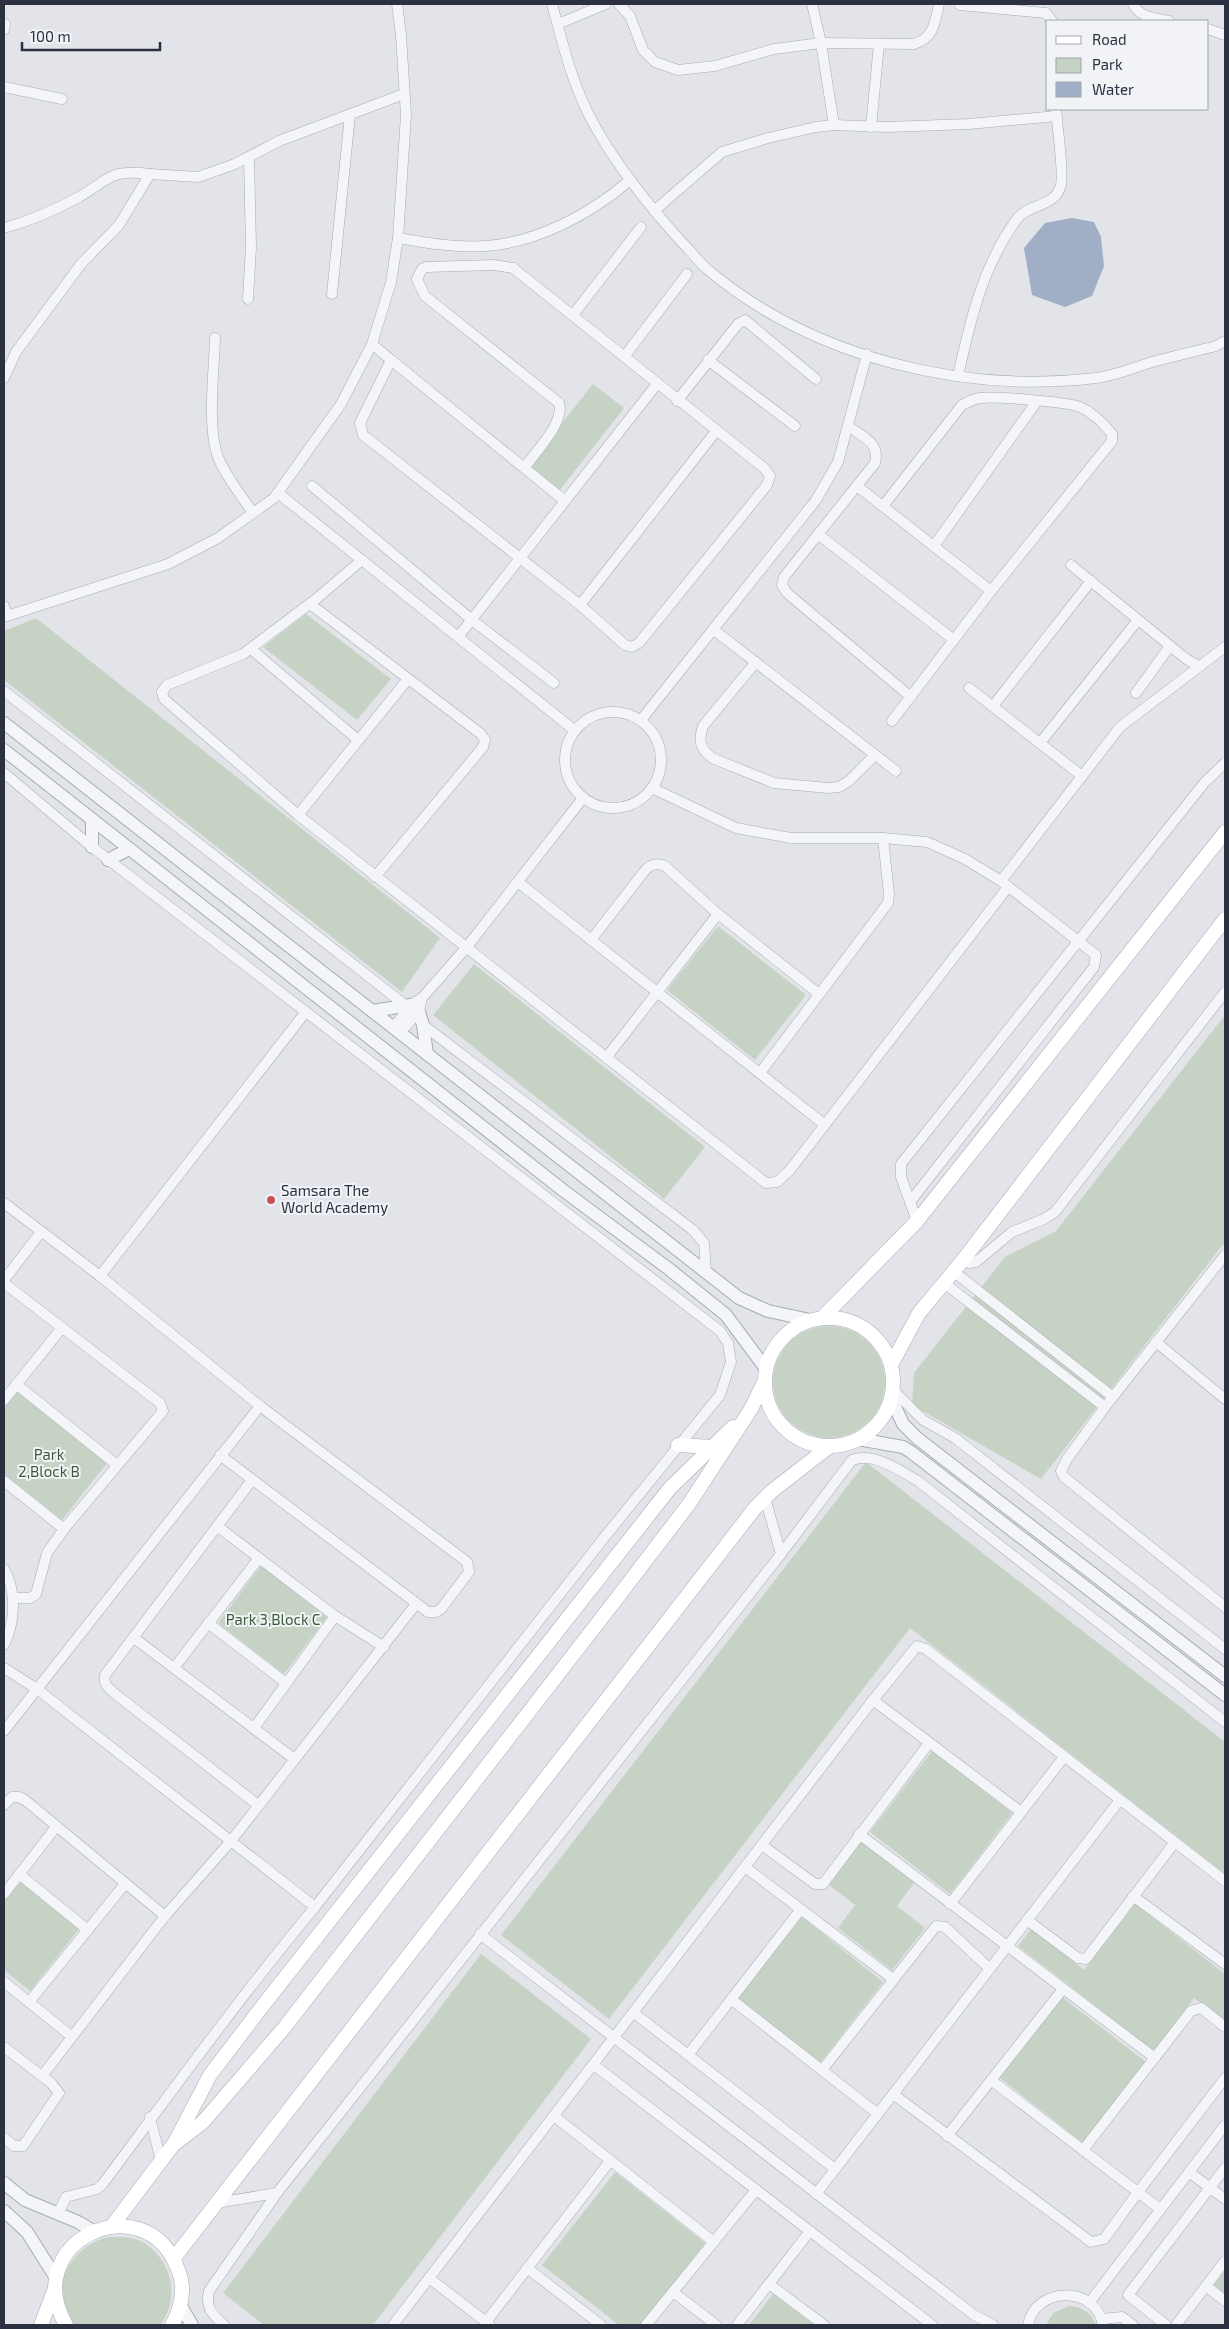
<svg xmlns="http://www.w3.org/2000/svg" width="1229" height="2329" viewBox="0 0 1229 2329" font-family="'Exo 2',sans-serif">
<style>
.green{fill:#c6d3c4}
.water{fill:#a0afc6}
.lines{fill:none;stroke-linecap:round;stroke-linejoin:round}
.minor-casing{stroke:#a7abb3;stroke-width:11}
.tertiary-casing{stroke:#a7abb3;stroke-width:14}
.secondary-casing{stroke:#a7abb3;stroke-width:15}
.minor{stroke:#f4f5f8;stroke-width:10}
.tertiary{stroke:#f4f5f8;stroke-width:12}
.secondary{stroke:#fff;stroke-width:14}
.poi-dot{fill:#c45158;stroke:#f1f3f7;stroke-width:2}
.labels{text-anchor:middle;stroke-width:4;stroke-linejoin:round;paint-order:stroke}
.poi-label{font-size:15px;fill:#2b3140;stroke:#f1f3f7;text-anchor:start}
.park-label{font-size:15px;fill:#3d5b3a;stroke:#f1f3f7}
</style>
<rect width="100%" height="100%" fill="#e2e4e9"/>
<g class="green">
<polygon points="593,384 624,408 559,491 528,466"/>
<polygon points="306,614 391,679 357,720 263,647"/>
<polygon points="36,618 440,938 402,992 4,680 4,631"/>
<polygon points="718,926 806,995 755,1060 667,990"/>
<polygon points="474,964 705,1147 664,1199 433,1015"/>
<polygon points="1225,1015 1225,1242 1041,1479 912,1405 914,1373 1005,1257 1056,1231"/>
<circle cx="829" cy="1382" r="56"/>
<polygon points="16,1391 107,1463 62,1520 4,1474 4,1407"/>
<polygon points="866,1462 1225,1742 1225,1874 910,1628 609,2019 501,1935"/>
<polygon points="261,1566 327,1617 284,1674 218,1623"/>
<polygon points="932,1751 1012,1813 950,1894 870,1832"/>
<polygon points="861,1842 914,1883 897,1906 925,1928 892,1970 838,1928 855,1905 828,1884"/>
<polygon points="19,1881 79,1929 30,1991 4,1970 4,1900"/>
<polygon points="1135,1904 1225,1974 1225,2021 1194,1998 1154,2051 1018,1946 1031,1929 1084,1970"/>
<polygon points="802,1917 883,1982 819,2064 737,1999"/>
<polygon points="481,1954 591,2039 373,2325 264,2325 223,2293"/>
<polygon points="1062,1997 1146,2062 1083,2143 1000,2078"/>
<polygon points="615,2172 705,2243 641,2325 619,2325 542,2265"/>
<path d="M107,2237C118,2237 128,2236 138,2240C171,2255 182,2297 160,2325H74C46,2290 69,2248 107,2237Z"/>
<polygon points="1225,2270 1225,2294 1214,2285"/>
<polygon points="773,2294 814,2325 749,2325"/>
<path d="M1069,2306C1082,2307 1091,2312 1096,2325H1046L1053,2313Z"/>
</g>
<polygon class="water" points="1072,218 1094,222 1101,237 1104,266 1092,296 1065,307 1032,295 1024,248 1045,223"/>
<g class="lines">
<g class="minor-casing">
<g id="minor">
<path d="M552,4C562,41 571,79 588,113C611,159 644,200 678,238C688,248 697,260 707,269C811,357 962,394 1096,378C1113,376 1130,369 1146,364C1169,357 1193,352 1216,346L1225,341"/>
<path d="M619,4L630,16L643,50L655,62L678,70L715,66L774,49L821,43L914,44C934,38 935,22 939,4"/>
<polyline points="812,4 821,43 834,125"/>
<path d="M1133,4C1140,18 1155,18 1169,21"/>
<polyline points="960,5 1046,13 1052,21"/>
<polyline points="558,24 606,4"/>
<polyline points="1208,29 1225,35"/>
<polyline points="4,30 5,24"/>
<polyline points="4,87 62,99"/>
<polyline points="871,127 879,44"/>
<polyline points="654,211 722,152 768,138 816,127 834,125 887,127 969,124 1057,116"/>
<path d="M4,228C30,221 55,210 79,197C110,179 109,169 150,174"/>
<path d="M398,238C427,243 456,248 486,246C538,242 591,214 630,180"/>
<polyline points="332,294 350,114"/>
<polyline points="248,299 251,247 249,157"/>
<polyline points="573,315 641,227"/>
<path d="M215,338C214,371 207,428 218,457C226,477 241,495 253,513"/>
<polyline points="372,344 391,360"/>
<polyline points="624,357 687,274"/>
<polyline points="708,360 795,426"/>
<path d="M958,376C970,321 983,265 1017,219C1029,203 1055,208 1061,185C1064,173 1057,125 1056,109"/>
<polyline points="4,378 16,352 81,264 119,225 150,174 198,177 235,164 279,141 404,94"/>
<polyline points="677,401 738,324 745,320 816,379"/>
<path d="M848,426C863,437 880,442 875,463L784,577L782,585L787,593L911,697"/>
<path d="M525,467C537,450 565,422 559,403L425,296L417,279L422,269L426,267L494,265L513,268L764,468L770,476L767,485L639,643L632,647L625,645L580,605L363,435L360,423L391,360L565,501"/>
<polyline points="312,486 472,620 554,683"/>
<polyline points="857,486 991,591"/>
<polyline points="278,493 574,730"/>
<path d="M883,506L962,405C968,402 973,399 980,398C993,396 1069,402 1080,407C1092,412 1104,424 1112,434V441L991,591L892,721"/>
<polyline points="819,535 954,640"/>
<polyline points="934,546 1037,401"/>
<polyline points="362,560 316,599 243,654 167,685 162,692 164,699 298,815 766,1183 777,1182 790,1170 1008,887"/>
<polyline points="1071,565 1185,658 1198,666"/>
<polyline points="310,604 481,734 485,740 483,747 375,877"/>
<polyline points="580,605 717,430"/>
<polyline points="4,606 7,615"/>
<polyline points="4,617 168,564 218,538 274,498 341,404 372,344 391,282 398,238 406,115 401,35 397,4"/>
<polyline points="714,630 896,771"/>
<polyline points="458,637 657,384"/>
<polyline points="251,649 358,740"/>
<path d="M756,662L703,726C698,741 700,748 712,758L774,783L828,788L839,787L849,781L875,755"/>
<polyline points="969,688 1082,776"/>
<polyline points="4,691 405,1005"/>
<polyline points="1136,693 1170,646"/>
<polyline points="993,706 1091,581"/>
<circle cx="613" cy="760" r="48"/>
<polyline points="641,720 816,500 838,462 867,354"/>
<polyline points="1040,743 1138,620"/>
<path d="M4,773L92,847L720,1331L728,1343L731,1362L720,1395L603,1539L315,1907C240,1997 172,2091 102,2185L97,2189L66,2197L58,2214"/>
<polyline points="652,788 736,828 791,838 883,838 927,842 965,859 1001,881 1096,955 1094,967 910,1202"/>
<polyline points="298,815 408,679"/>
<polyline points="1001,881 1120,727 1225,647"/>
<polyline points="518,882 825,1125"/>
<path d="M591,940L643,873C649,865 655,862 665,866L718,914L819,994"/>
<polyline points="422,998 466,948 583,798"/>
<polyline points="423,1025 693,1230 704,1243 706,1272"/>
<polyline points="393,1028 412,1004 422,998 419,1011 400,1033"/>
<polyline points="606,1058 718,914"/>
<polyline points="760,1073 888,903 889,894 883,838"/>
<polyline points="4,1203 100,1276 260,1406 467,1562 469,1572 441,1609 436,1612 428,1612 220,1455"/>
<polyline points="917,1221 901,1177 901,1164 1205,782 1225,763"/>
<polyline points="1225,1255 1105,1407 1067,1459 1061,1471 1064,1477 1225,1607"/>
<polyline points="963,1260 969,1263 976,1262 1012,1232 1044,1219 1055,1212 1225,992"/>
<polyline points="953,1271 1113,1397"/>
<polyline points="100,1276 305,1013"/>
<polyline points="4,1280 41,1232"/>
<polyline points="4,1283 160,1403 163,1411 64,1529 47,1553 36,1594 30,1598 13,1598"/>
<polyline points="944,1283 1105,1407"/>
<polyline points="1156,1342 1225,1399"/>
<polyline points="16,1384 117,1465"/>
<polyline points="892,1389 923,1420 955,1438 1225,1649"/>
<polyline points="4,1400 61,1329"/>
<path d="M252,1480L105,1675C103,1684 108,1687 114,1693L258,1805"/>
<polyline points="4,1481 64,1529"/>
<polyline points="765,1498 781,1554"/>
<polyline points="217,1526 335,1616 384,1647"/>
<path d="M4,1569C17,1591 15,1623 4,1645"/>
<polyline points="208,1623 286,1683"/>
<polyline points="134,1638 293,1758"/>
<polyline points="4,1668 37,1689 315,1907"/>
<polyline points="174,1668 259,1558"/>
<polyline points="873,1700 1021,1812"/>
<polyline points="254,1728 335,1616"/>
<polyline points="4,1731 260,1406"/>
<polyline points="4,1805 12,1797 19,1797 25,1800 165,1916"/>
<polyline points="859,1834 1155,2058"/>
<polyline points="762,1845 815,1884 823,1884 929,1743"/>
<polyline points="745,1867 893,1979"/>
<polyline points="19,1874 88,1930"/>
<polyline points="4,1894 56,1827"/>
<polyline points="1133,1896 1225,1964"/>
<polyline points="950,1904 1064,1757"/>
<polyline points="1027,1920 1078,1958 1086,1959 1175,1842"/>
<polyline points="480,1934 974,2315 993,2325"/>
<polyline points="4,1982 71,2036"/>
<polyline points="731,1999 878,2114"/>
<polyline points="29,2002 125,1884"/>
<polyline points="634,2013 835,2169"/>
<polyline points="4,2047 51,2083 59,2093 23,2146 14,2146 4,2138"/>
<polyline points="688,2055 801,1909"/>
<polyline points="594,2065 932,2325"/>
<polyline points="822,2070 936,1926 945,1927 990,1969"/>
<polyline points="42,2076 165,1916 231,1841 416,1604"/>
<polyline points="991,2080 1160,2209"/>
<polyline points="893,2094 1091,2242 1104,2239 1138,2192 1225,2078"/>
<polyline points="554,2116 714,2242"/>
<polyline points="150,2117 161,2161"/>
<polyline points="947,2136 1063,1989"/>
<polyline points="1083,2150 1191,2011 1201,2008 1225,2027"/>
<polyline points="1189,2172 1225,2199"/>
<polyline points="816,2194 1120,1800"/>
<polyline points="216,2203 277,2193"/>
<polyline points="527,2268 601,2325"/>
<polyline points="429,2278 490,2325"/>
<polyline points="769,2284 824,2325"/>
<polyline points="1206,2286 1225,2301"/>
<polyline points="673,2292 716,2325"/>
<polyline points="1089,2303 1225,2125"/>
<polyline points="1102,2319 1122,2317 1133,2325"/>
<polyline points="486,2322 610,2161"/>
<path d="M224,2325C212,2314 205,2308 209,2291L277,2193L781,1554L852,1460C874,1452 899,1470 918,1481L1225,1722"/>
<polyline points="393,2325 873,1700 917,1646 926,1649 1225,1881"/>
<polyline points="646,2325 756,2190"/>
<polyline points="737,2325 810,2231"/>
<path d="M1028,2325C1035,2286 1096,2285 1103,2325"/>
<polyline points="1166,2325 1128,2295 1225,2168"/>
<polyline points="1176,2325 1225,2261"/>
</g>
</g>
<g class="tertiary-casing">
<g id="tertiary">
<polyline points="4,723 739,1298 768,1311 810,1320"/>
<polyline points="4,750 564,1191 669,1269 726,1315 766,1369"/>
<polyline points="92,847 92,819"/>
<polyline points="108,860 129,849"/>
<polyline points="372,1011 411,1005"/>
<polyline points="419,1012 423,1025 427,1054"/>
<polyline points="891,1398 903,1424 917,1438 1225,1676"/>
<polyline points="858,1439 903,1447 911,1452 1225,1695"/>
<polyline points="4,2183 25,2200 78,2222 93,2231"/>
<polyline points="4,2211 27,2232 56,2278"/>
<polyline points="181,2306 192,2325"/>
</g>
</g>
<g class="secondary-casing">
<g id="secondary">
<polyline points="822,1318 917,1221 1225,832"/>
<circle cx="829" cy="1382" r="64"/>
<polyline points="891,1365 919,1313 963,1260 1225,919"/>
<polyline points="678,1445 712,1447"/>
<polyline points="175,2142 210,2075 261,2008 670,1488 733,1427"/>
<polyline points="112,2226 173,2145 203,2122 284,2028 614,1602 689,1504 751,1409 765,1380"/>
<polyline points="174,2258 755,1508 772,1491 830,1446"/>
<polyline points="41,2325 54,2291"/>
<path d="M66,2325C18,2241 144,2184 177,2267C186,2287 182,2307 172,2325"/>
</g>
</g>
<use href="#minor" class="minor"/>
<use href="#tertiary" class="tertiary"/>
<use href="#secondary" class="secondary"/>
</g>
<circle class="poi-dot" cx="271" cy="1200" r="5"/>
<g class="labels">
<g class="poi-label">
<text x="281" y="1196">Samsara The<tspan x="281" dy="17">World Academy</tspan></text>
</g>
<g class="park-label">
<text x="49" y="1460">Park<tspan x="49" dy="17">2,Block B</tspan></text>
<text x="273" y="1625">Park 3,Block C</text>
</g>
</g>
<rect width="1229" height="2329" fill="none" stroke="#2b3140" stroke-width="10"/>
<rect x="1046" y="20" width="162" height="90" fill="#f1f3f7" stroke="#a2a5ae"/>
<rect x="1056" y="36" width="25" height="8" fill="#ffffff" stroke="#a2a5ae"/>
<text x="1092" y="45" font-size="15" fill="#2b3140">Road</text>
<rect x="1056" y="58" width="25" height="15" fill="#c6d3c4" stroke="#a2a5ae"/>
<text x="1092" y="70" font-size="15" fill="#2b3140">Park</text>
<rect x="1056" y="82" width="25" height="15" fill="#a0afc6" stroke="#a2a5ae"/>
<text x="1092" y="95" font-size="15" fill="#2b3140">Water</text>
<path d="M22 42v8h138v-8" fill="none" stroke="#2b3140" stroke-width="2.5"/>
<text x="30" y="42" font-size="15" fill="#2b3140" stroke="#f1f3f7" stroke-width="4" paint-order="stroke">100 m</text>
</svg>
